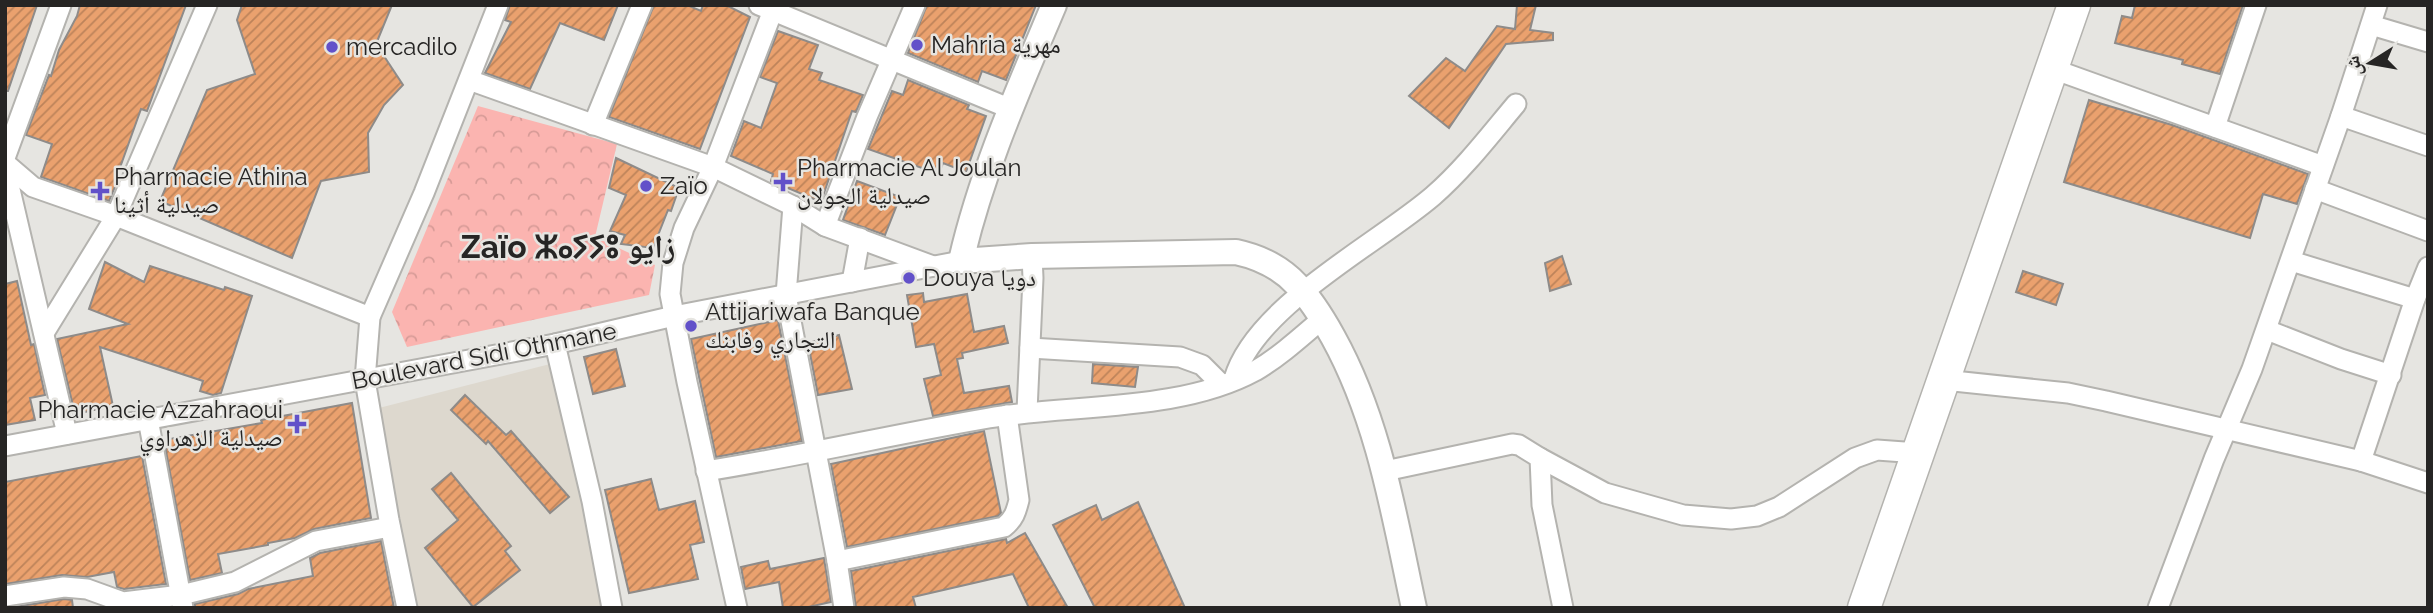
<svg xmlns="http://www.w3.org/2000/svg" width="2433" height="613" viewBox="0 0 2433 613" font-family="Raleway,'Noto Naskh Arabic','Noto Sans Tifinagh',sans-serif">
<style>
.built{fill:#ddd8ce}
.park{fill:url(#park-crowns)}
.building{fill:url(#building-hatch);stroke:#8e8b89;stroke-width:2}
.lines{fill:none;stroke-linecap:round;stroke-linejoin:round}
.minor-casing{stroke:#b4b3af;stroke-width:23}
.tertiary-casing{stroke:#b4b3af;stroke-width:28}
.trunk-casing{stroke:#b4b3af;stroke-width:35}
.minor{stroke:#fff;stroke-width:19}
.tertiary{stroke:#fff;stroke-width:24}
.trunk{stroke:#fff;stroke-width:32}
.poi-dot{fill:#6251c9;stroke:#e6e5e1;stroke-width:2.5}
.labels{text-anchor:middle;stroke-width:5;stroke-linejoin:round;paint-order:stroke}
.poi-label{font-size:24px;fill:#262524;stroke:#e6e5e1;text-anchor:start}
.street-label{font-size:24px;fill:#262524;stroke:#e6e5e1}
.district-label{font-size:32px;font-weight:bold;fill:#262524;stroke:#e6e5e1}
</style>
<defs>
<pattern id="park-crowns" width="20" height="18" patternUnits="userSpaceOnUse" patternTransform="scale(1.75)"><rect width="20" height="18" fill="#fbb4b0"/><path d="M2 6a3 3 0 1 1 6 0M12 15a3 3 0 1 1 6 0" fill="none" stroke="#d79b97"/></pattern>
<pattern id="building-hatch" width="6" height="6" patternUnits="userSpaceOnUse" patternTransform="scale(1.75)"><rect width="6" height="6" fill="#eaa16e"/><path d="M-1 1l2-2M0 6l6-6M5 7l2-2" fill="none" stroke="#bd835a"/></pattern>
</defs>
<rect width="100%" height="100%" fill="#e6e5e1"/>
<polygon class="built" points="554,363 603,608 415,608 379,408"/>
<polygon class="park" points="478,106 617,144 595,237 655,265 649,295 407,347 392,312"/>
<g class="building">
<polygon points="5,5 37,5 8,91 5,91"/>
<polygon points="80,5 186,5 147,111 141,109 117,176 119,177 109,201 41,177 52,144 26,135 49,75 51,76 59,50 77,16"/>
<polygon points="242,5 392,5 376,44 403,85 384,105 368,133 369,172 321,181 292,258 160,201 207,90 255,74 237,20"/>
<polygon points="510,5 618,5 604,40 560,23 530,89 485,73 511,22 505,20"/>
<polygon points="654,5 687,5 701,11 703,5 726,5 750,17 700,149 609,117"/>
<polygon points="927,5 1036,5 1006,80 982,71 978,82 908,53"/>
<polygon points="1517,5 1536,5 1530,30 1553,33 1553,40 1506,44 1449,128 1409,96 1446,58 1465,71 1497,26 1515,29"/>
<polygon points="2135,5 2243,5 2220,74 2182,64 2183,60 2115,43 2122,16 2132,18"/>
<polygon points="778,31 818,45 809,69 822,73 819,80 863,95 856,112 852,111 821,202 771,181 773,174 731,156 744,121 761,128 777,83 760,77"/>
<polygon points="908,80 969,105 967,109 986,116 966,172 943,163 939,174 868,149 892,91 903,95"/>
<polygon points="2089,100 2172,125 2308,174 2297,204 2263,194 2250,238 2064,182"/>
<polygon points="616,158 679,188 671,211 668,210 653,248 621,244 625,235 610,231 626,195 609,188"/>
<polygon points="857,181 900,197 885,235 843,220"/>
<polygon points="1562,256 1571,284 1550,291 1545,263"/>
<polygon points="105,262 144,282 150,266 224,290 225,287 252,296 221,393 213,395 200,391 203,381 100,347 113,406 75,414 57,339 128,324 89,309"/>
<polygon points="2023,271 2063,284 2056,305 2016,292"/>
<polygon points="17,281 31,345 34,344 45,395 30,398 35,420 5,425 5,284"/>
<polygon points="923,293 924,302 967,294 974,332 1004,326 1008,343 962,353 963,358 957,359 964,393 1009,386 1012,402 933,416 924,379 941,375 934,344 916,347 907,295"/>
<polygon points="778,320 802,441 716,457 691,339"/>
<polygon points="839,335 852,389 818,395 808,343"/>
<polygon points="616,349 625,386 593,394 584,357"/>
<polygon points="1093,364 1138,367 1135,387 1092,383"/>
<polygon points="465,395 506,435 511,431 569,497 550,513 488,441 486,444 451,410"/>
<polygon points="352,403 371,518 314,529 295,538 268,543 268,545 218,554 222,573 190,580 166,451 169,439 262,423 261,420"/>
<polygon points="984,431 1001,513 998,516 847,547 831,464"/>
<polygon points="142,456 166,584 124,589 117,587 114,572 87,577 62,575 5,584 5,482"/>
<polygon points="451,473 511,546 505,551 520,570 473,607 425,548 458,520 432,489"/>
<polygon points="651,479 659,510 695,501 704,542 690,545 698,579 629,593 605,490"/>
<polygon points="1138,502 1185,608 1095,608 1053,525 1096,505 1102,520"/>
<polygon points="1025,533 1068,608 1029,608 1013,574 913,597 916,608 856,608 851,571 1006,539 1007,543"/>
<polygon points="381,541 394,608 195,608 195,604 238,594 248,589 313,576 310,558 320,553"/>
<polygon points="824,558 831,602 804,608 783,608 779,582 745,589 741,567 768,561 770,569"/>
<polygon points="64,599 72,600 73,608 9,608"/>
</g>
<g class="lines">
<g class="minor-casing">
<g id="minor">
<polyline points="759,5 1011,109"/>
<polyline points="2371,25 2428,42"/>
<polyline points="2053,69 2323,166"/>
<polyline points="469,80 713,167 793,206 825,226 933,266"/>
<polyline points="2341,116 2428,146"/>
<polyline points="593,125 642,5"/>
<polyline points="2215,127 2256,5"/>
<polyline points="5,158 61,5"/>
<polyline points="5,163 33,187 116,216 370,317"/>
<polyline points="5,168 67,434"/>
<polyline points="2315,189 2428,231"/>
<polyline points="793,206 786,295 837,561 844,608"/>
<polyline points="825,226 867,117 915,5"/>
<polyline points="2291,261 2415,299"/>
<polyline points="852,282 860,238"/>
<polyline points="2267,330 2341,359 2391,375"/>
<polyline points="44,333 116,216 207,5"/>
<polyline points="555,344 592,501 612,608"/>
<polyline points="1030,348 1180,357 1202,365 1221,384"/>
<path d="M1234,379C1255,306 1376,245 1433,196C1464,169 1490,135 1516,104"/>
<polyline points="1944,380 2068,393 2106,401 2361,461 2428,483"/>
<polyline points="1027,411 1033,278 1032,256"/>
<polyline points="148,419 183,608"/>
<polyline points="5,446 555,344 674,316 961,261"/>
<polyline points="1540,458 1605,493 1683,515 1731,519 1757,516 1779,507 1855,458 1877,450 1918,453"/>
<polyline points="2361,461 2415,299 2428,267"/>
<path d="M706,471C801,456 895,434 989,418C1072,404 1180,412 1255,371C1279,357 1301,337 1322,319"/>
<polyline points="1385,471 1512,444 1519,445 1540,458 1542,505 1563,608"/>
<path d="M837,561L1004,527C1014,519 1016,512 1019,500L1007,415"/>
<polyline points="5,596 64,587 87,589 123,602 181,595 235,582 316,541 390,527"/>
<polyline points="407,608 389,520 365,380 370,317 424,193 498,5"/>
<polyline points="737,608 687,382 670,294 673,263 684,228 713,167 775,5"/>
<polyline points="2158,608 2214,459 2252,369 2341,116 2377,5"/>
</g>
</g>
<g class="tertiary-casing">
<path id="tertiary" d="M1054,5C1019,88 981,173 961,261L1032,256L1236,252C1259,257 1280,267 1296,284C1311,299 1323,319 1333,337C1379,420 1394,515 1414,608"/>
</g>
<g class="trunk-casing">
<polyline id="trunk" points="1864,608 2074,5"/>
</g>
<use href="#minor" class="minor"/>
<use href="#tertiary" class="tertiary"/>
<use href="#trunk" class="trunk"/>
</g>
<g class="poi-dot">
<circle cx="917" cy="45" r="7"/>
<circle cx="332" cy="47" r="7"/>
<path d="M779.5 171.5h7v7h7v7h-7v7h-7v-7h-7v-7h7z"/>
<circle cx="646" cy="186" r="7"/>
<path d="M96.5 180.5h7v7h7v7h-7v7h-7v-7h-7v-7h7z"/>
<circle cx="909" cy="278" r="7"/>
<circle cx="691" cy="326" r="7"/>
<path d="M293.5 413.5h7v7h7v7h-7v7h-7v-7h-7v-7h7z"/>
</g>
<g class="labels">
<g class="poi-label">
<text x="931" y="53">Mahria مهرية</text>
<text x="346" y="55">mercadilo</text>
<text x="797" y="176">Pharmacie Al Joulan<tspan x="797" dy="28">صيدلية الجولان</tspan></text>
<text x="114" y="185">Pharmacie Athina<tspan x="114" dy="28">صيدلية أثينا</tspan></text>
<text x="660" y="194">Zaïo</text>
<text x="923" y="286">Douya دويا</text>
<text x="705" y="320">Attijariwafa Banque<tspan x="705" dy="28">التجاري وفابنك</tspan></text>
<text x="283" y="418" text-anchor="end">Pharmacie Azzahraoui<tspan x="283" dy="28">صيدلية الزهراوي</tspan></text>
</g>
<g class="street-label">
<text transform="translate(484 356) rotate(-11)" y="8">Boulevard Sidi Othmane</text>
</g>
<g class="district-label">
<text x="568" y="258">Zaïo ⵣⴰⵢⵢⵓ زايو</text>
</g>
</g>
<rect width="2433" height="613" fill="none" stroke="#262524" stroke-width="14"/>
<g transform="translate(2370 63) rotate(259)" stroke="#e6e5e1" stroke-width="5" paint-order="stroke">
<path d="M0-5L12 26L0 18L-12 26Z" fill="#262524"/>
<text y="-10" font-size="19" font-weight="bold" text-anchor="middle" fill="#262524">ش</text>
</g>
</svg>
